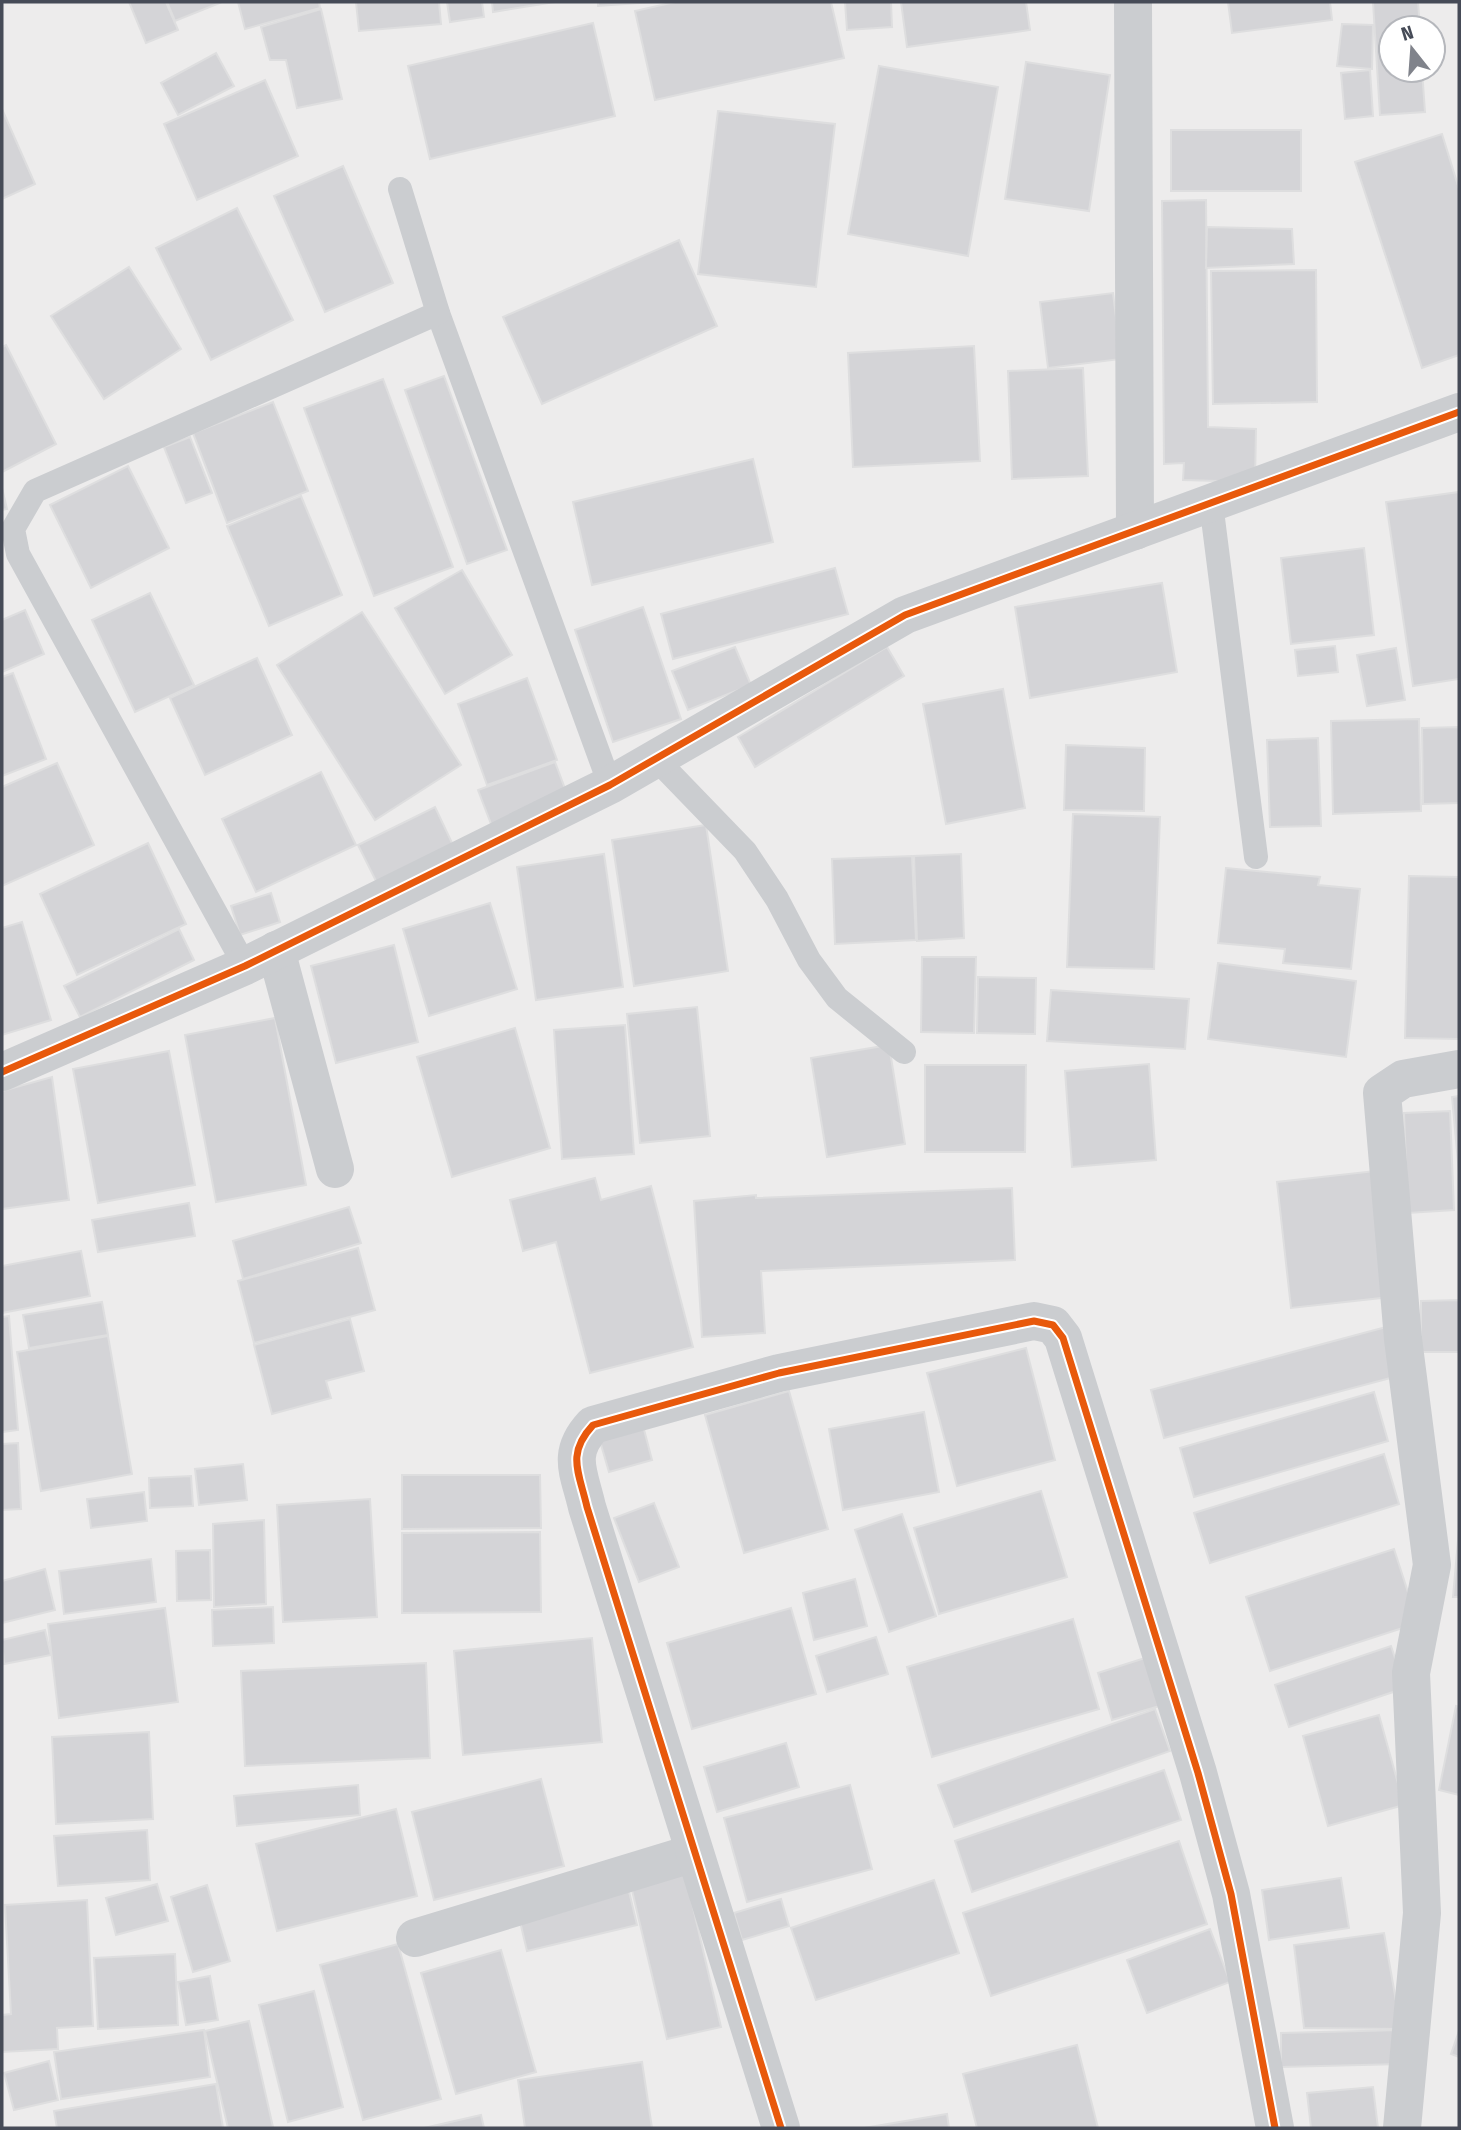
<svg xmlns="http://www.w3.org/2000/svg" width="1461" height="2130" viewBox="0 0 1461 2130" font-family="'Fira Sans Condensed',sans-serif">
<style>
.building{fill:#d4d4d7;stroke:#dededf;stroke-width:2}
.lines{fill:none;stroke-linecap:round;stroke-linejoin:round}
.service{stroke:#cbcdd0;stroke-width:24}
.minor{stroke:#cbcdd0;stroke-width:38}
.cycleway-casing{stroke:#fff;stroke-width:11}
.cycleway{stroke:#e8590c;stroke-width:7}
</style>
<rect width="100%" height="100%" fill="#edecec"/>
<g class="building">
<polygon points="129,2 166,2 178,30 146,43"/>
<polygon points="167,2 219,2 220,3 175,21"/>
<polygon points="238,2 319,2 320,8 245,29"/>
<polygon points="356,2 439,2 441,24 359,31"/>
<polygon points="447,2 482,2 484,17 450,22"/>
<polygon points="492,2 555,2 493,12"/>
<polygon points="598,2 654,2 598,6"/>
<polygon points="675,2 831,2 844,58 655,100 635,11"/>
<polygon points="845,2 891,2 892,27 847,30"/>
<polygon points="901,2 1026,2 1030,30 907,47"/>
<polygon points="1228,2 1330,2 1332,20 1232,33"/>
<polygon points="1373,2 1418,2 1420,28 1391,28 1391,70 1422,70 1425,112 1380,115"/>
<polygon points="321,9 342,99 297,108 286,60 270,60 261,27"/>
<polygon points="593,23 615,116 430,159 408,66"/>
<polygon points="1342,24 1373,25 1372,69 1337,66"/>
<polygon points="216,53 234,86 178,115 161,83"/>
<polygon points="1026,62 1110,75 1089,211 1005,199"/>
<polygon points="879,66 998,87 968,256 848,234"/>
<polygon points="1370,70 1373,116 1345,119 1341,73"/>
<polygon points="265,80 298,156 197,200 164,124"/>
<polygon points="2,109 35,184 2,199"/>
<polygon points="718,111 835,124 816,287 698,274"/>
<rect x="1171" y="130" width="130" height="61"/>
<polygon points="1442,134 1459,189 1459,355 1422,368 1355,162"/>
<polygon points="343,166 393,283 325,312 274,196"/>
<polygon points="1206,200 1208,427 1256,429 1255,482 1183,480 1184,463 1164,464 1162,201"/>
<polygon points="237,208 293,320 211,360 156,248"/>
<polygon points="1207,227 1292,229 1294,264 1206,268"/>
<polygon points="679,240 717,326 542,404 503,317"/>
<polygon points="129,267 181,349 104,399 51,316"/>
<polygon points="1316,270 1317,402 1213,404 1211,271"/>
<polygon points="1113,293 1121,359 1048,368 1040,302"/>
<polygon points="6,345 56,444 2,472 2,347"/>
<polygon points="974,346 980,461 853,467 848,353"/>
<polygon points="1083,368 1088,476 1012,479 1008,371"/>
<polygon points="444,376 507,550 467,564 405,390"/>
<polygon points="383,379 453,567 374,596 304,408"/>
<polygon points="273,402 308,491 227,523 193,433"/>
<polygon points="190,437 212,493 186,503 164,447"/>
<polygon points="753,459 773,542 592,585 573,502"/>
<polygon points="128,466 169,548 91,588 50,505"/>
<polygon points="2,488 7,509 2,510"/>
<polygon points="1459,492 1459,679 1413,686 1386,502"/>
<polygon points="301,496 342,595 269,626 227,526"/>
<polygon points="1364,548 1374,635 1291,644 1281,558"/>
<polygon points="835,568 848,614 673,659 661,614"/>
<polygon points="462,570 512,655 445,694 395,608"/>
<polygon points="1162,583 1177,672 1030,698 1015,607"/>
<polygon points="150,593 194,685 135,712 92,620"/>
<polygon points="643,607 681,719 613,742 575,630"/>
<polygon points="25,610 44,654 2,672 2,620"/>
<polygon points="362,612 461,765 375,820 277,665"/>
<polygon points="1335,646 1338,672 1298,676 1295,650"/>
<polygon points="735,647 751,685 688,710 672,671"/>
<polygon points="887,647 904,676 755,767 738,737"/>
<polygon points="1396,648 1405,700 1367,706 1357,655"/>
<polygon points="257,658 292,735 205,775 170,698"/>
<polygon points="13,673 46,759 2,776 2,677"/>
<polygon points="527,678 557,760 487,785 458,704"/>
<polygon points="1003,689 1025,808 946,824 923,704"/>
<polygon points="1419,719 1421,811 1333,814 1331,721"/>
<polygon points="1459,727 1459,803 1423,804 1422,728"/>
<polygon points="1318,738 1321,826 1270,827 1267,740"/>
<polygon points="1066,745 1145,748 1144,811 1064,810"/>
<polygon points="555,762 570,802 493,829 478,790"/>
<polygon points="57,763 94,845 2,886 2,787"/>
<polygon points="321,772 356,845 256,892 222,819"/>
<polygon points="435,807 453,845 377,883 358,845"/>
<polygon points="1073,814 1160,817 1154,969 1067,967"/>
<polygon points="706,825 728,971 634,986 612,840"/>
<polygon points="148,843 186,924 77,975 40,894"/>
<polygon points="604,854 623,987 536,1000 517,867"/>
<polygon points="961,854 964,938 917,941 914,856"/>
<polygon points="912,856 916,940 835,944 832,859"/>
<polygon points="1226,868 1320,877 1318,885 1360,889 1351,969 1283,963 1285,949 1218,943"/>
<polygon points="1409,876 1459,877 1459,1039 1405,1038"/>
<polygon points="271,893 280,922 240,935 231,906"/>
<polygon points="490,903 517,989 429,1016 403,929"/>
<polygon points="22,922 51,1020 2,1035 2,928"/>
<polygon points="179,929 194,960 80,1017 64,986"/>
<polygon points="394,945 418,1042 336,1063 311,966"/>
<polygon points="922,957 976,957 974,1033 921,1032"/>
<polygon points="1218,963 1356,981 1346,1057 1208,1039"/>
<polygon points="978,977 1036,978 1035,1034 977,1033"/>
<polygon points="1051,990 1189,999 1185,1049 1047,1041"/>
<polygon points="697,1007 710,1136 640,1143 627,1014"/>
<polygon points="275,1018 306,1185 216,1202 185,1035"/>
<polygon points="625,1025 634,1154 562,1159 554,1030"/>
<polygon points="515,1028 550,1148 452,1177 417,1057"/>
<polygon points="889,1045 905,1144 827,1157 811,1058"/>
<polygon points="169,1051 195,1185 98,1203 73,1069"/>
<polygon points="1149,1064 1156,1160 1072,1167 1065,1071"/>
<polygon points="925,1065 1026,1065 1025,1152 925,1152"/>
<polygon points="52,1077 69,1200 2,1209 2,1091"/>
<polygon points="1459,1096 1459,1173 1452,1097"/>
<polygon points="1450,1111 1454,1210 1408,1213 1404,1113"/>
<polygon points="1375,1171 1390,1297 1291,1308 1277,1182"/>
<polygon points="595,1178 601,1200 651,1186 693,1347 590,1373 556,1242 523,1251 510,1200"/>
<polygon points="1012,1188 1015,1260 761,1271 765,1333 702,1337 694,1201 756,1195 756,1198"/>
<polygon points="189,1203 195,1236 98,1252 92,1220"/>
<polygon points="349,1207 361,1243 243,1279 233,1241"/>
<polygon points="358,1248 375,1310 254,1343 238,1281"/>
<polygon points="81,1251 90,1296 2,1313 2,1266"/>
<polygon points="1459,1300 1459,1352 1421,1352 1421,1301"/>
<polygon points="102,1302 108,1335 29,1348 23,1315"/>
<polygon points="9,1316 18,1430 2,1432 2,1317"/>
<polygon points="350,1319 364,1371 326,1381 331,1398 272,1414 254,1345"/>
<polygon points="1386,1327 1398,1376 1164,1438 1151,1390"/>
<polygon points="108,1336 132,1474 41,1491 17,1352"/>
<polygon points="1026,1348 1055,1460 957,1486 927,1373"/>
<polygon points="789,1391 828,1529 744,1553 705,1415"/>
<polygon points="1374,1392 1388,1441 1194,1497 1180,1448"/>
<polygon points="924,1412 939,1492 843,1510 829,1429"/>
<polygon points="641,1418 652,1460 609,1472 597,1431"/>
<polygon points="18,1443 21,1509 2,1510 2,1444"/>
<polygon points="1384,1454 1399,1504 1210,1563 1194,1513"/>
<polygon points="243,1464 247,1500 199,1505 195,1469"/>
<polygon points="402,1475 540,1475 541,1528 402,1529"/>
<polygon points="191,1476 193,1506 150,1508 149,1478"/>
<polygon points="1041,1491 1067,1577 939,1614 914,1528"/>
<polygon points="144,1492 147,1521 91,1528 87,1499"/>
<polygon points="370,1499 377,1617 283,1622 277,1505"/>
<polygon points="654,1503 679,1567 639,1582 614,1518"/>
<polygon points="902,1514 936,1616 889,1632 855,1530"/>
<polygon points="264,1520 266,1604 214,1607 213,1524"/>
<polygon points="1459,1529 1459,1597 1453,1597"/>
<polygon points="540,1532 541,1612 402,1613 402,1533"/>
<polygon points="1394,1549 1418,1623 1270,1671 1246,1597"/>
<polygon points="210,1550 211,1600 177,1601 176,1551"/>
<polygon points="151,1559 156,1602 64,1614 59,1571"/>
<polygon points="45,1569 55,1610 2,1623 2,1581"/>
<polygon points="855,1579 867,1626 814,1640 803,1593"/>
<polygon points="273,1607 274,1643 213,1646 212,1610"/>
<polygon points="165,1608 178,1702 59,1718 48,1624"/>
<polygon points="791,1608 816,1694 692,1729 667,1643"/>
<polygon points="1073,1619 1099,1709 932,1757 907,1667"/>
<polygon points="45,1630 51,1655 4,1664 2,1640"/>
<polygon points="876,1637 888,1674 827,1692 816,1656"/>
<polygon points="592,1638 602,1742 463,1755 454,1651"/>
<polygon points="1391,1646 1405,1688 1289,1727 1275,1685"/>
<polygon points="1148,1657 1163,1705 1112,1720 1098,1673"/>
<polygon points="426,1663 430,1758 245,1766 241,1671"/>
<polygon points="1456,1706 1459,1707 1459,1795 1439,1790"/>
<polygon points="1155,1709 1170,1751 954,1827 938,1785"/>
<polygon points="1379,1715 1404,1805 1328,1826 1303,1736"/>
<polygon points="149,1732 153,1819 56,1824 52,1737"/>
<polygon points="786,1743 799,1787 717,1812 704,1767"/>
<polygon points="1164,1770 1181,1820 972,1892 955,1841"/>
<polygon points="541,1779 564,1866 434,1900 412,1812"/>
<polygon points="358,1785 360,1815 237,1826 234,1796"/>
<polygon points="850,1785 872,1869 747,1902 724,1818"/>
<polygon points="396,1809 417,1896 277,1931 256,1844"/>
<polygon points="147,1830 150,1880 58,1886 54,1836"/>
<polygon points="1179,1841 1207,1924 991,1996 963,1913"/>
<polygon points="685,1873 721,2027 667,2039 631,1886"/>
<polygon points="1341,1878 1349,1928 1269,1940 1262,1890"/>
<polygon points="934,1880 959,1953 816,2000 791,1928"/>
<polygon points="157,1884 168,1921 116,1935 106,1898"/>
<polygon points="207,1885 230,1961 193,1972 171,1897"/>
<polygon points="628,1887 637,1925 527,1951 518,1913"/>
<polygon points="781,1899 789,1926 742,1940 734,1913"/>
<polygon points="87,1900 93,2026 57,2028 58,2049 2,2052 2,2015 11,2014 5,1905"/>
<polygon points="1210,1929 1230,1982 1147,2013 1127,1960"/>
<polygon points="1384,1933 1401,2029 1304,2028 1294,1945"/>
<polygon points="398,1944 441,2099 363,2120 320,1965"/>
<polygon points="501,1950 536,2072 456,2094 421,1973"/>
<polygon points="175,1954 178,2025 98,2029 94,1958"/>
<polygon points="210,1976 218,2020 186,2025 178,1982"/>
<polygon points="314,1991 343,2107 288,2122 259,2005"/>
<polygon points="249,2021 273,2127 228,2128 205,2031"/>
<polygon points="204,2030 210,2077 61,2099 54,2052"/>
<polygon points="1401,2030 1402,2064 1281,2067 1281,2033"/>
<polygon points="1459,2031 1459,2057 1451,2054"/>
<polygon points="1077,2045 1098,2128 977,2128 963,2074"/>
<polygon points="49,2061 58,2100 14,2110 4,2073"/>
<polygon points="642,2062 652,2128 525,2128 518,2080"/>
<polygon points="216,2084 223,2128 57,2128 54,2111"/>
<polygon points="1373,2087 1378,2128 1311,2128 1307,2093"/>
<polygon points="947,2114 949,2128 864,2128"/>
<polygon points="481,2115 484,2128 424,2128"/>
</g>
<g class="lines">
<g class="service">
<polyline points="400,189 438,313 610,785"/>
<polyline points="1211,503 1256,857"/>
<polyline points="656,759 745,851 777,899 809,960 837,998 904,1052"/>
<polyline points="245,966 18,554 13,529 35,491 438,313"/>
</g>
<g class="minor">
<polyline points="1133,2 1135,531"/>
<polyline points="276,950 335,1169"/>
<polyline points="2,1072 245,966 610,785 905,615 1459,412"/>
<polyline points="415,1938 694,1853"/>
<path d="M781,2128L587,1507C579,1472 566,1454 593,1425L779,1373L1034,1321L1053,1325L1063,1338L1198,1773L1231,1894L1275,2128"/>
<polyline points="1402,2128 1422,1913 1411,1673 1432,1565 1403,1339 1382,1093 1403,1079 1459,1069"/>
</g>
<g class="cycleway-casing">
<g id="cycleway">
<polyline points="2,1072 245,966 610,785 905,615 1459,412"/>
<path d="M781,2128L587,1507C579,1472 566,1454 593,1425L779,1373L1034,1321L1053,1325L1063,1338L1198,1773L1231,1894L1275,2128"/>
</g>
</g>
<use href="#cycleway" class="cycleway"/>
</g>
<rect width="1461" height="2130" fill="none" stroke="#464b57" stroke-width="7"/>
<g transform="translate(1412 49) rotate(343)"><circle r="33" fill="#ffffff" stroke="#b5b7bc" stroke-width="2"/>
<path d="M0-5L12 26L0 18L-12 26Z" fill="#80838b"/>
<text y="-10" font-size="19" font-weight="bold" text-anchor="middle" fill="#464b57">N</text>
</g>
</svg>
